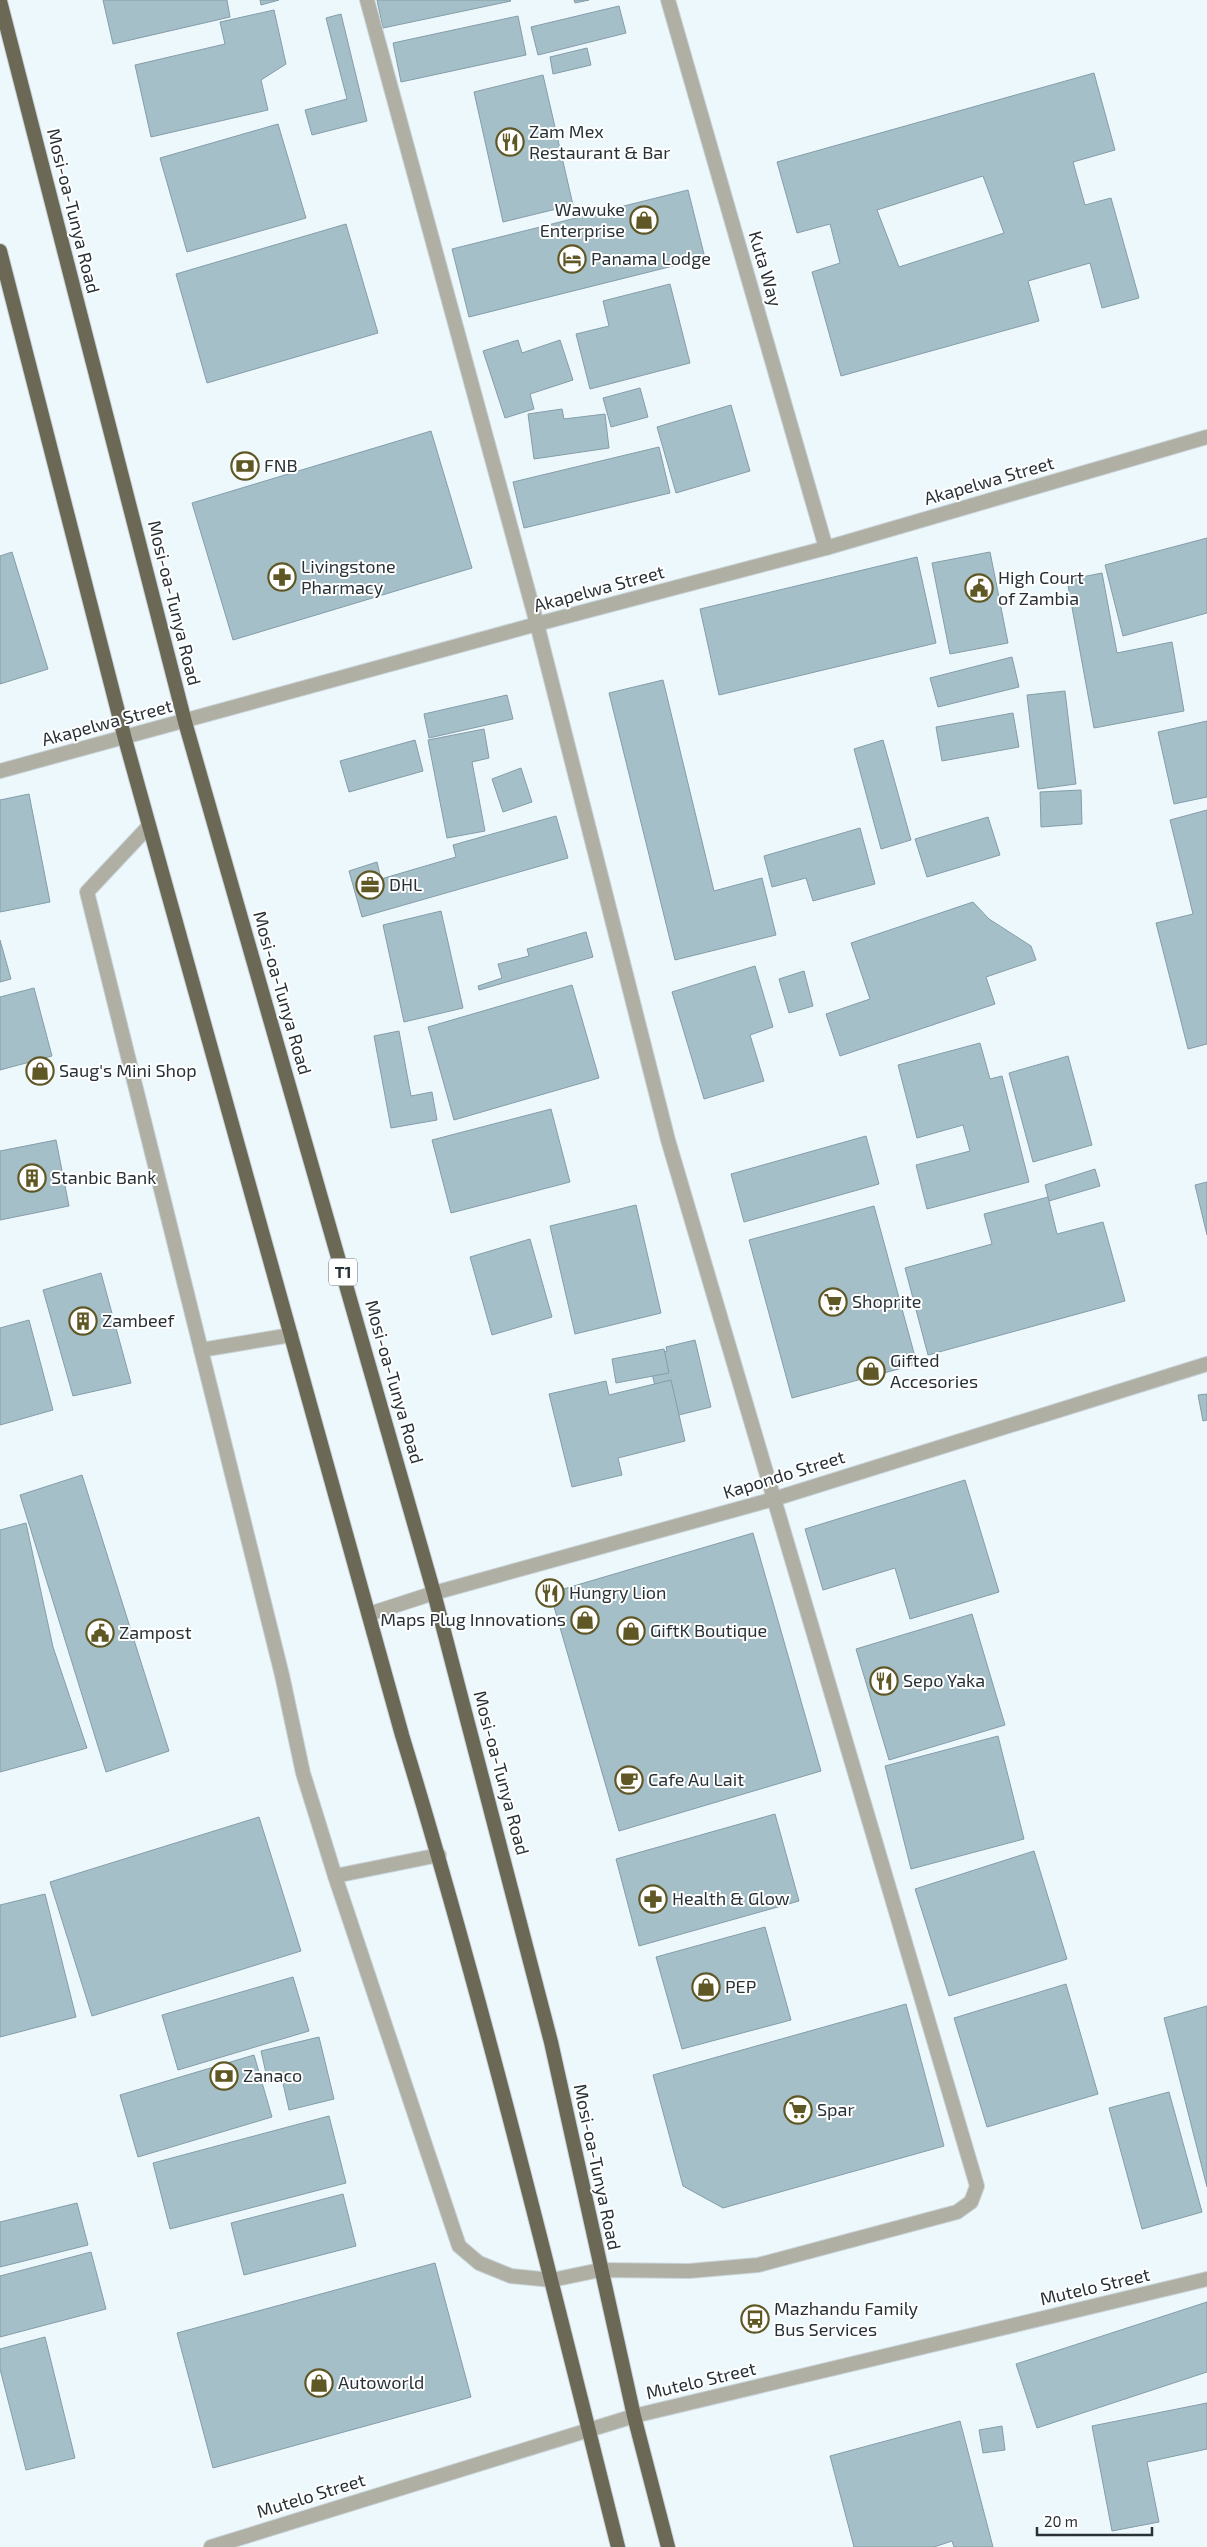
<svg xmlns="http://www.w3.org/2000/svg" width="1207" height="2547" viewBox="0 0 1207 2547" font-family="'Exo 2',sans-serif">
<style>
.building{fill:#a5bfc9;stroke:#849da8;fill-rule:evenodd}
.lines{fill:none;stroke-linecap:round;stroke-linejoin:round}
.service-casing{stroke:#c9d4d9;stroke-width:16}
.minor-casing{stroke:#c9d4d9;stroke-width:16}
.trunk-casing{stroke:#c9d4d9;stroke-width:16}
.service{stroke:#b0afa4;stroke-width:14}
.minor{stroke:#b0afa4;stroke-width:14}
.trunk{stroke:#6c6856;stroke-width:14}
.labels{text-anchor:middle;stroke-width:4;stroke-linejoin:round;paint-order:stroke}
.shield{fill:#fff;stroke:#686f72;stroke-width:1}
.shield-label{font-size:16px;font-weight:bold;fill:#273136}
.poi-label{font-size:18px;fill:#273136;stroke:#fff;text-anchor:start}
.street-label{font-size:18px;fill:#273136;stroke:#fff}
</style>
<rect width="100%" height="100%" fill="#edf8fd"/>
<g class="building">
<polygon points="103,0 227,0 230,17 113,44"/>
<polygon points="260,0 279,0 261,5"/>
<polygon points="377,0 510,0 511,1 383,28"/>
<polygon points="574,0 589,0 575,3"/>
<polygon points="619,6 626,33 538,55 531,27"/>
<polygon points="274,10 286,64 261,80 268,110 151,137 135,65 225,44 220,22"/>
<polygon points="341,14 367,121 312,135 305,110 347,99 326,18"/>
<polygon points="518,16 526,55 401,82 393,43"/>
<polygon points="587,48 591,65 553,74 550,57"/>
<path d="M1094,73L1115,150L1073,162L1085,205L1111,198L1139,298L1102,308L1090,263L1028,281L1039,321L841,376L812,272L840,263L830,224L797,233L777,162ZM983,176L1004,233L899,267L877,210Z"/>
<polygon points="543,75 573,205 503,222 474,92"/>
<polygon points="278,124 306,218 187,252 160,158"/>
<polygon points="688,190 705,258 469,317 452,249"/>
<polygon points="346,224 378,333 207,383 176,274"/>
<polygon points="670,284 690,363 590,389 576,334 609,326 603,301"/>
<polygon points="518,340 522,353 560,340 573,380 530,394 534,409 505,418 483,351"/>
<polygon points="640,388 648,417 611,427 603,398"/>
<polygon points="731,405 750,471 676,493 657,427"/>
<polygon points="562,409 564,419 605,414 609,448 534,459 528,414"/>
<polygon points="431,431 472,568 233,640 192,503"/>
<polygon points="659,447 670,493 524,528 513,482"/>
<polygon points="1207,538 1207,613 1123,636 1105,565"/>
<polygon points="12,552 48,669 0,684 0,556"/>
<polygon points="990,552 1008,643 950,654 932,563"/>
<polygon points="917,557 936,643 719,695 700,609"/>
<polygon points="1102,573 1117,653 1172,642 1184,711 1094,728 1067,580"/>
<polygon points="1012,657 1019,687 938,707 930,678"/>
<polygon points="663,680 714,891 762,878 776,935 675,960 609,693"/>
<polygon points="1065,691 1076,784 1038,789 1027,695"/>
<polygon points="507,695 513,719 429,738 424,714"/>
<polygon points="1013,713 1019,747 942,761 936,727"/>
<polygon points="1207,721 1207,797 1174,804 1158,732"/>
<polygon points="484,729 489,758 472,762 485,831 447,838 428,740"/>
<polygon points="415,740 423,771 349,792 340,761"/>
<polygon points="883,740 911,840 881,849 854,749"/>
<polygon points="521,768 532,802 503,812 492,779"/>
<polygon points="1081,790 1082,824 1041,827 1040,792"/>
<polygon points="29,794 50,902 0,912 0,800"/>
<polygon points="1207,810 1207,1044 1188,1049 1156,923 1193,914 1170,820"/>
<polygon points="556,816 568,858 362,917 349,871 377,862 381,879 456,857 453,845"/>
<polygon points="988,817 1000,855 927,877 915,839"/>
<polygon points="860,828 875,884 813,901 806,878 772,887 764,856"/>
<polygon points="973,902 989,919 1031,946 1036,960 986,977 995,1004 840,1056 826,1014 870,999 851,943"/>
<polygon points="441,911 463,1008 404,1022 383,925"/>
<polygon points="586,932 593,957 479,990 478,986 502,978 498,964 529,956 527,949"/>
<polygon points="0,940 11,979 0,982"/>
<polygon points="755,966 773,1027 750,1035 764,1081 704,1099 672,992"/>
<polygon points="804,971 813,1006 789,1013 779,979"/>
<polygon points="572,985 599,1078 454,1120 428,1027"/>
<polygon points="34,988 52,1056 0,1070 0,997"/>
<polygon points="399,1031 411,1096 432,1092 437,1120 391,1128 374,1036"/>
<polygon points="980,1043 990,1079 1002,1076 1029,1182 927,1209 916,1165 970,1151 963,1125 917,1138 898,1065"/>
<polygon points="1068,1056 1092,1145 1033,1162 1009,1073"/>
<polygon points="551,1109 570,1182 451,1213 432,1140"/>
<polygon points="866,1136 879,1184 744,1222 731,1174"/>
<polygon points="56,1140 69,1206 0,1220 0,1151"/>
<polygon points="1095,1169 1100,1186 1049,1201 1045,1185"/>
<polygon points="1207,1182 1207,1235 1195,1185"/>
<polygon points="1048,1197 1057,1234 1103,1222 1125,1301 928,1355 905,1268 992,1244 984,1214"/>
<polygon points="636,1205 661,1313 575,1334 550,1226"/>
<polygon points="874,1206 917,1364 792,1398 749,1240"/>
<polygon points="530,1239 552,1317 492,1335 470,1257"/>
<polygon points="101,1273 131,1383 73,1396 43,1290"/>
<polygon points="29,1320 53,1410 0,1425 0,1328"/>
<polygon points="695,1340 711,1407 663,1419 648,1357 667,1351 666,1347"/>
<polygon points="664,1349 669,1373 616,1383 612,1359"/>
<polygon points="671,1380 685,1441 618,1458 622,1475 572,1487 549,1394 606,1381 609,1395"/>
<polygon points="1207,1394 1207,1420 1203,1421 1198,1395"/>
<polygon points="82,1475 169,1751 106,1772 20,1495"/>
<polygon points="965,1480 999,1592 910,1619 895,1568 823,1590 805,1529"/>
<polygon points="26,1523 53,1647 87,1748 0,1772 0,1530"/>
<polygon points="753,1533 821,1771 619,1831 550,1593"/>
<polygon points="972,1614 1005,1725 889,1760 856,1649"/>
<polygon points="998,1736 1024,1839 911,1869 885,1766"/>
<polygon points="775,1814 799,1901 639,1946 616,1859"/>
<polygon points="259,1817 301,1951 92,2016 50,1882"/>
<polygon points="1034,1851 1067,1959 949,1996 915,1889"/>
<polygon points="45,1894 76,2017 0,2037 0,1905"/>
<polygon points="765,1927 791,2020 682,2049 656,1957"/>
<polygon points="293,1977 309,2031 178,2070 162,2015"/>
<polygon points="1066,1984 1098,2094 987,2127 954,2018"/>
<polygon points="906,2004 944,2146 723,2208 683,2186 653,2075"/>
<polygon points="1207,2006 1207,2187 1164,2018"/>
<polygon points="319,2037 334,2099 289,2110 282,2079 268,2082 261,2051"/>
<polygon points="254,2055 272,2117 138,2157 120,2095"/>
<polygon points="1169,2092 1202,2212 1142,2229 1109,2108"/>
<polygon points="329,2116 346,2183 170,2229 153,2163"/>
<polygon points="343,2194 356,2246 244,2275 231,2223"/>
<polygon points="77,2203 88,2245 0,2267 0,2222"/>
<polygon points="91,2252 106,2309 0,2337 0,2276"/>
<polygon points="435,2263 471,2397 213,2468 177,2333"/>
<polygon points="1207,2302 1207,2372 1037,2428 1016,2364"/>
<polygon points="45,2337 75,2458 26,2470 0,2369 0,2349"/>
<polygon points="1207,2403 1207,2449 1147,2462 1159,2522 1112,2531 1092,2426"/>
<polygon points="960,2421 993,2547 954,2547 952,2541 934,2547 854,2547 830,2456"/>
<polygon points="1002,2426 1005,2450 983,2453 979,2430"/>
</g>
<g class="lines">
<g class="service-casing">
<g id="service">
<polyline points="149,826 87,892 282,1675 303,1773 335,1876 459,2246 479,2263 511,2276 552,2280 600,2270 689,2271 758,2265 957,2212 971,2202 977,2186 668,1140 537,624 367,0"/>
<polyline points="201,1350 291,1335"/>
<polyline points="369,1614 434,1593 774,1499 1207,1364"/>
<polyline points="335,1876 439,1855"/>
</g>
</g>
<g class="minor-casing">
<g id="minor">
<polyline points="668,0 826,548"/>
<polyline points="0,771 537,624 826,548 1207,437"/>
<polyline points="211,2547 634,2416 1207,2279"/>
</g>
</g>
<g class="trunk-casing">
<g id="trunk">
<polyline points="0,1 185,722 434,1593 551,2042 634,2416 668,2547"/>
<path d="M0,251L125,739L402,1735C484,2003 550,2276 618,2547"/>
</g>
</g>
<use href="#service" class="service"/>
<use href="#minor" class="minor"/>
<use href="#trunk" class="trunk"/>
</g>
<defs>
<g id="restaurant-ring" transform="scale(1.4375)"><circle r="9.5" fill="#fff" stroke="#5f5724" stroke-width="1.5"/><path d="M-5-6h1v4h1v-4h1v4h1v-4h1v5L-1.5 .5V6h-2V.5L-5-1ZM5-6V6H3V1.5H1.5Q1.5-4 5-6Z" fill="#5f5724"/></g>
<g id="shop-ring" transform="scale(1.4375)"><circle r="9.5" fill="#fff" stroke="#5f5724" stroke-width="1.5"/><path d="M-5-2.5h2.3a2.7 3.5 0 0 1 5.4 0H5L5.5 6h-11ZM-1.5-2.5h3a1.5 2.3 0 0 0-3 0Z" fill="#5f5724"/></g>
<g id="hotel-ring" transform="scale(1.4375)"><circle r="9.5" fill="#fff" stroke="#5f5724" stroke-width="1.5"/><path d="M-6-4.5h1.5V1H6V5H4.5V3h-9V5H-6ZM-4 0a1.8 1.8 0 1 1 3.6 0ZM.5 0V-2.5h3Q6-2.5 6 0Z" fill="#5f5724"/></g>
<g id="bank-ring" transform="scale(1.4375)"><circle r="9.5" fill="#fff" stroke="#5f5724" stroke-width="1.5"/><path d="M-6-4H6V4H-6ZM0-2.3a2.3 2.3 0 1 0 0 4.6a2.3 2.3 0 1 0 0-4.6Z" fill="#5f5724"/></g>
<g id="pharmacy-ring" transform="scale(1.4375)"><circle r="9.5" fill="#fff" stroke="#5f5724" stroke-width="1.5"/><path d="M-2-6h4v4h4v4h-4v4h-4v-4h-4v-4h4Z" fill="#5f5724"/></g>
<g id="civic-ring" transform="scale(1.4375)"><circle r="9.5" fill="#fff" stroke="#5f5724" stroke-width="1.5"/><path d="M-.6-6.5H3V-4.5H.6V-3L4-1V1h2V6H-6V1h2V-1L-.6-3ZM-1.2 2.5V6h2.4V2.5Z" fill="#5f5724"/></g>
<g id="office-ring" transform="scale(1.4375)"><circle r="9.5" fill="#fff" stroke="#5f5724" stroke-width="1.5"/><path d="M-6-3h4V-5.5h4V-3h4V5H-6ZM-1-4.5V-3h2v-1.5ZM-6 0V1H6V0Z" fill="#5f5724"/></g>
<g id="building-ring" transform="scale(1.4375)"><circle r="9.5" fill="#fff" stroke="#5f5724" stroke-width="1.5"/><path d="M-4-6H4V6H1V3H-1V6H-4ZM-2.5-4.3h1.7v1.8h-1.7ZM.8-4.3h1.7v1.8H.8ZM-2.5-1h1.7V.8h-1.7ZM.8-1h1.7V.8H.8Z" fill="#5f5724"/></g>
<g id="supermarket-ring" transform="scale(1.4375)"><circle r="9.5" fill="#fff" stroke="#5f5724" stroke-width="1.5"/><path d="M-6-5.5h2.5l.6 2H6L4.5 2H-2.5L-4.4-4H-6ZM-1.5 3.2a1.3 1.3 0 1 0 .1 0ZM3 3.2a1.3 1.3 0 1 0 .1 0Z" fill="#5f5724"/></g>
<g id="cafe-ring" transform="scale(1.4375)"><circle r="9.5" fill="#fff" stroke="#5f5724" stroke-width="1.5"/><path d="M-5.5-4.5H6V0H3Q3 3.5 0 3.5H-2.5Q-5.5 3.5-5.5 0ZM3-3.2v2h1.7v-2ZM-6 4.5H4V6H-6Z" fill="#5f5724"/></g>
<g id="bus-ring" transform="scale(1.4375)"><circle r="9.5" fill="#fff" stroke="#5f5724" stroke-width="1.5"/><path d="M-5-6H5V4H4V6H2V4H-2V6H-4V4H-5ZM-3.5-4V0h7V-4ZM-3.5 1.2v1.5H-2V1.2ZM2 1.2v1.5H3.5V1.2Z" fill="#5f5724"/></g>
</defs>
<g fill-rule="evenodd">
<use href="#restaurant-ring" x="510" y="142"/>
<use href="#shop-ring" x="644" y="220"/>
<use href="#hotel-ring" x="572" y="259"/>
<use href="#bank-ring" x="245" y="466"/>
<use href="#pharmacy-ring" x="282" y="577"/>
<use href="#civic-ring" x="979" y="588"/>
<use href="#office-ring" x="370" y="885"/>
<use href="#shop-ring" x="40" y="1071"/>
<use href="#building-ring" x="32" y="1178"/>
<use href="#supermarket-ring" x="833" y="1302"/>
<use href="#building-ring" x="83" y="1321"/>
<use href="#shop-ring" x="871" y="1371"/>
<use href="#restaurant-ring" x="550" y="1593"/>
<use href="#shop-ring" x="585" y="1620"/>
<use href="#shop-ring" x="631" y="1631"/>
<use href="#civic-ring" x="100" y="1633"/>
<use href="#restaurant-ring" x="884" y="1681"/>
<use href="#cafe-ring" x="629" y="1780"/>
<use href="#pharmacy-ring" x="653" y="1899"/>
<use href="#shop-ring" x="706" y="1987"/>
<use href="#bank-ring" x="224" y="2076"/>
<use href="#supermarket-ring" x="798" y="2110"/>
<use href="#bus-ring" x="755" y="2319"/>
<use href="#shop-ring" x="319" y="2383"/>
</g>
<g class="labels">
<rect class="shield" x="329" y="1258.5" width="28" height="27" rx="4"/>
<g class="shield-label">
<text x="343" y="1278">T1</text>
</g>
<g class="poi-label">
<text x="529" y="138">Zam Mex<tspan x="529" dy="21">Restaurant &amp; Bar</tspan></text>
<text x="625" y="216" text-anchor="end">Wawuke<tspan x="625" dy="21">Enterprise</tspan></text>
<text x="591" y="265">Panama Lodge</text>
<text x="264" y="472">FNB</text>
<text x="301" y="573">Livingstone<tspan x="301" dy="21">Pharmacy</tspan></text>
<text x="998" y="584">High Court<tspan x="998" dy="21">of Zambia</tspan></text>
<text x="389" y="891">DHL</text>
<text x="59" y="1077">Saug's Mini Shop</text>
<text x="51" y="1184">Stanbic Bank</text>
<text x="852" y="1308">Shoprite</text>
<text x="102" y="1327">Zambeef</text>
<text x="890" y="1367">Gifted<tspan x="890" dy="21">Accesories</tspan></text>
<text x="569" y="1599">Hungry Lion</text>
<text x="566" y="1626" text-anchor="end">Maps Plug Innovations</text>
<text x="650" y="1637">GiftK Boutique</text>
<text x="119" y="1639">Zampost</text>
<text x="903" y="1687">Sepo Yaka</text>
<text x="648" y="1786">Cafe Au Lait</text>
<text x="672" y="1905">Health &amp; Glow</text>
<text x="725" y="1993">PEP</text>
<text x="243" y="2082">Zanaco</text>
<text x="817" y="2116">Spar</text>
<text x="774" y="2315">Mazhandu Family<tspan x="774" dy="21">Bus Services</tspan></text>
<text x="338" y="2389">Autoworld</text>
</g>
<g class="street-label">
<text transform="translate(73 211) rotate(76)" y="6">Mosi-oa-Tunya Road</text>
<text transform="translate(765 269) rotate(74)" y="6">Kuta Way</text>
<text transform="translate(989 481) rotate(-16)" y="6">Akapelwa Street</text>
<text transform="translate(599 589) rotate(-15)" y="6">Akapelwa Street</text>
<text transform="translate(174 603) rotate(76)" y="6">Mosi-oa-Tunya Road</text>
<text transform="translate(107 723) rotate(-15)" y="6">Akapelwa Street</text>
<text transform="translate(282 993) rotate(74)" y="6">Mosi-oa-Tunya Road</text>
<text transform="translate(394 1382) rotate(74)" y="6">Mosi-oa-Tunya Road</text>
<text transform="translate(784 1475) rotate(-17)" y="6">Kapondo Street</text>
<text transform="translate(501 1773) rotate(75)" y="6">Mosi-oa-Tunya Road</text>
<text transform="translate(597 2167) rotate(78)" y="6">Mosi-oa-Tunya Road</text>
<text transform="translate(1095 2287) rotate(-13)" y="6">Mutelo Street</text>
<text transform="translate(701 2381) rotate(-13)" y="6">Mutelo Street</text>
<text transform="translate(311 2496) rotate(-17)" y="6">Mutelo Street</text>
</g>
</g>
<path d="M1037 2527v8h115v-8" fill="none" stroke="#273136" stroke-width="2.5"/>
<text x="1044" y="2527" font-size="15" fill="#273136" stroke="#ffffff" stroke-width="4" paint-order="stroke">20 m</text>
</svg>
